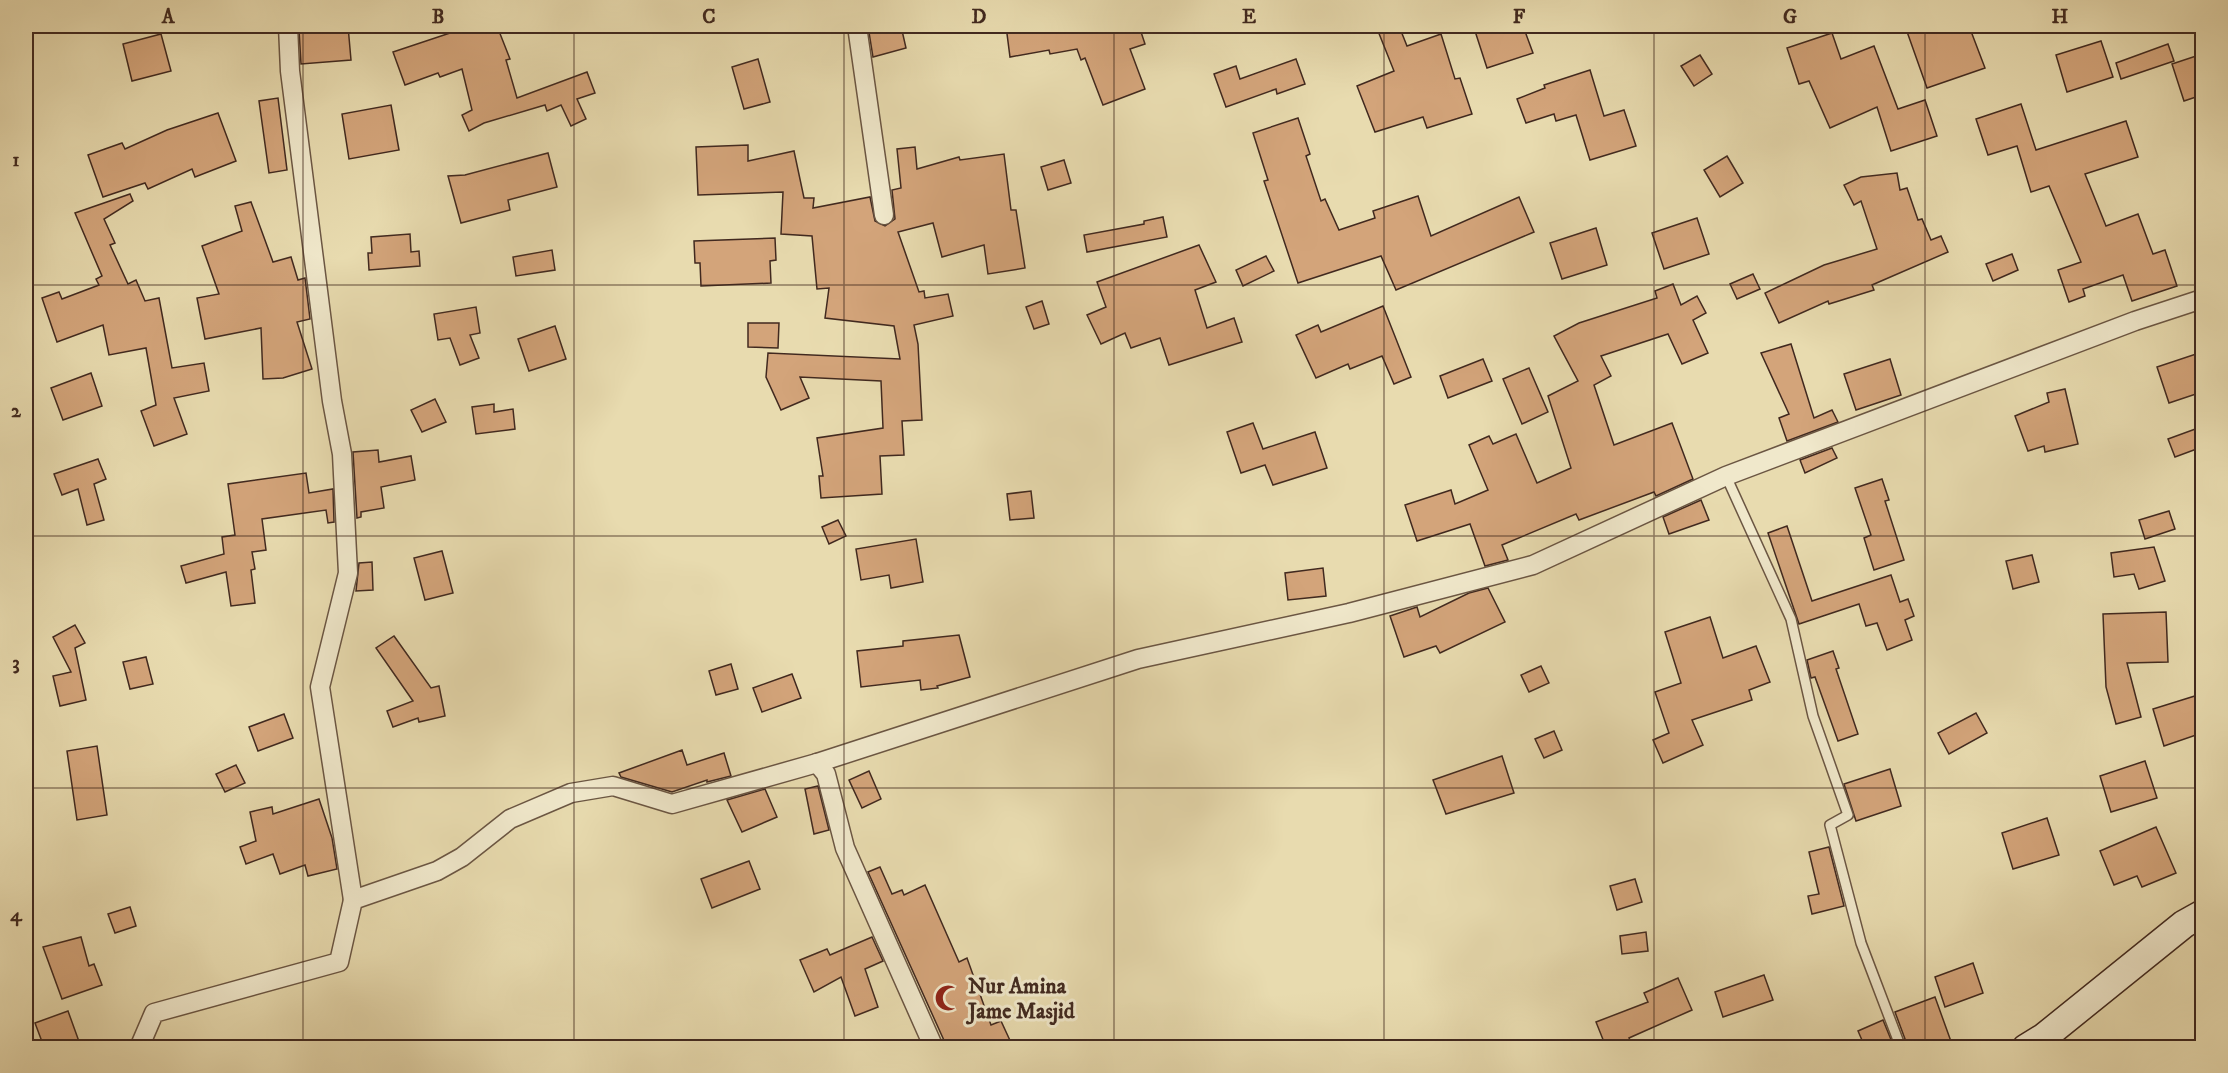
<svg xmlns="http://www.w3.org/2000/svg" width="2228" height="1073" viewBox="0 0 2228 1073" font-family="'IM FELL DW Pica',serif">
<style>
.building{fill:#d3a47a;stroke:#41291f;stroke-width:1.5}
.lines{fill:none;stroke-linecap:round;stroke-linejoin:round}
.lane-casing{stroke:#6b5643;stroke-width:12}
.street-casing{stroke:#6b5643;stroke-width:21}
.secondary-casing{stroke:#41291f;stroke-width:30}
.lane{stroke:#f0e8cb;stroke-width:9}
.street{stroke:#f0e8cb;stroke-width:18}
.secondary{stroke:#f0e8cb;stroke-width:27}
.grid{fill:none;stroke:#41291f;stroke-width:1.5;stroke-opacity:0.55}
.labels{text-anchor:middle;stroke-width:6;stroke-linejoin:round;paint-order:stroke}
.poi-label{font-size:22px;font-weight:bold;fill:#41291f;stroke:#f0e8cb;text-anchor:start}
.neatline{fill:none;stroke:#41291f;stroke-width:2}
.grid-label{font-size:20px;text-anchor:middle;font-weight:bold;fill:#41291f}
</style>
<rect width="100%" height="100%" fill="#e8dbaf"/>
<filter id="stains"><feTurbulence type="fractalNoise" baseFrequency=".00333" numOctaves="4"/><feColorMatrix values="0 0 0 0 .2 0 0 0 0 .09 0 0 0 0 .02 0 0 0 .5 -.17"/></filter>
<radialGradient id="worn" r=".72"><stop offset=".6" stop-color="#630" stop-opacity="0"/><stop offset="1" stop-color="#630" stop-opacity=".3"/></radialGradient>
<g class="building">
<polygon points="348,26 351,60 301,64 299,30"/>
<polygon points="471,26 497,26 510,59 506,60 517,98 587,72 595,93 577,99 586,119 571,126 561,105 547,111 545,105 484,123 469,131 462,115 472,110 462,69 440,77 438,73 405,85 393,52"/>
<polygon points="868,26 901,26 906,48 873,57"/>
<polygon points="1006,26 1139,26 1145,44 1130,49 1145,89 1103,105 1085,58 1081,60 1077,49 1050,54 1049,50 1010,57"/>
<polygon points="1376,26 1399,26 1407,46 1441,34 1455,79 1460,78 1472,114 1427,128 1423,117 1375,132 1357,86 1394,71"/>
<polygon points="1493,26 1523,26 1533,53 1487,68 1475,31"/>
<polygon points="1905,26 1969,26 1985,68 1927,88"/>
<polygon points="1832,33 1841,59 1874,46 1898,109 1925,100 1937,136 1891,151 1877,107 1830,128 1809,81 1799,84 1787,48"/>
<polygon points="161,34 171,71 132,81 123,44"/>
<polygon points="2101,41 2113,77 2067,92 2056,55"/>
<polygon points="2168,44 2174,61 2121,79 2116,63"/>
<polygon points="2202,54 2202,95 2184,101 2172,64"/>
<polygon points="1700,55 1712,74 1694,86 1681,66"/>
<polygon points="758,59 770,102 744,109 732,67"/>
<polygon points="1296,59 1305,84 1277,94 1276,89 1226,107 1214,74 1236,66 1240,79"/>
<polygon points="1590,70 1604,116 1624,110 1636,146 1590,160 1576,115 1556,121 1554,114 1526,123 1517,99 1545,88 1544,85"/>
<polygon points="278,98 287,170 269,173 259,101"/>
<polygon points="2021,104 2036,150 2126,121 2138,157 2085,174 2106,226 2138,214 2153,254 2165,250 2177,286 2132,301 2123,275 2083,289 2085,296 2069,302 2058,270 2081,262 2049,186 2031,192 2017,146 1988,155 1976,119"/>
<polygon points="391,105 399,150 349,159 342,114"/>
<polygon points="218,113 236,161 195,177 192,169 148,189 145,183 103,197 88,155 122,143 125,149 167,130"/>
<polygon points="1298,118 1310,154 1306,156 1321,201 1325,199 1339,230 1375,218 1373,211 1418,196 1431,236 1519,197 1534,232 1396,290 1381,256 1298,283 1264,181 1268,180 1253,133"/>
<polygon points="748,145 748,161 794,151 804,198 814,198 813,208 870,197 875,221 885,226 895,219 892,190 901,188 897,149 915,147 917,169 959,157 960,160 1004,154 1011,210 1016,210 1025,268 988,274 984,245 942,257 933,223 898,232 919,292 924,291 925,298 948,294 953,316 914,325 918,344 922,420 902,421 904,455 880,456 882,494 821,498 819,476 823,476 817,438 883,428 881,381 800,377 809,398 781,410 766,377 768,353 900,359 894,326 825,318 829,288 817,289 812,236 781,234 783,192 698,195 696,147"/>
<polygon points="548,153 557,187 508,200 510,210 461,223 448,176 465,175"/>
<polygon points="1727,156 1743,183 1720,197 1704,170"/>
<polygon points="1064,160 1071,183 1048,190 1041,167"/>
<polygon points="1897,173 1900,190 1907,188 1918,220 1922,219 1931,240 1941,236 1948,252 1872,285 1874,290 1829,304 1828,301 1779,323 1765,293 1824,265 1877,249 1861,201 1854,205 1844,185 1861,177"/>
<polygon points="130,194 133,201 104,219 115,243 110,245 128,284 136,280 145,301 159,298 172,368 204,363 209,391 174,398 187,434 154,446 141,411 156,405 146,348 109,355 103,325 57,342 42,298 59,292 62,299 99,285 96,279 102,276 75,213"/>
<polygon points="251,202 273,262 291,257 298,280 305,278 306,286 310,319 297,322 312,369 283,378 263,379 261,328 205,339 197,298 219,294 202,246 242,231 235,206"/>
<polygon points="1163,217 1167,237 1087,252 1084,235 1144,224 1144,221"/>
<polygon points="1697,218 1709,254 1664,269 1652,233"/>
<polygon points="1596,228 1607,265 1562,279 1550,243"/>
<polygon points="410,234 411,252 419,251 420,266 369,270 368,253 372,253 371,237"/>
<polygon points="775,238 776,260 770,261 771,283 701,286 700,263 695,263 694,241"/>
<polygon points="1199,245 1216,282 1195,290 1207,328 1234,318 1242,342 1169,365 1160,338 1131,348 1125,333 1101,344 1087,315 1106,307 1097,282"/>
<polygon points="552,250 555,270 516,276 513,257"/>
<polygon points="2012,254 2018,270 1993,281 1986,264"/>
<polygon points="1266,256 1274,271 1243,286 1236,270"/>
<polygon points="1753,274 1760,289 1737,299 1730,284"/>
<polygon points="1673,284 1681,305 1697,296 1706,313 1693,320 1708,353 1682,364 1668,334 1601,356 1611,376 1594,385 1614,445 1672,423 1693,479 1656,496 1654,492 1579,520 1576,514 1502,545 1508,560 1485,566 1470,524 1417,541 1405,505 1451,490 1455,504 1488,490 1469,445 1489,436 1493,444 1516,434 1537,483 1571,468 1548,396 1578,381 1554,336 1579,323 1657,298 1655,291"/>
<polygon points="1042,301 1049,324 1034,329 1026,307"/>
<polygon points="1383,306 1411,377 1394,384 1382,356 1350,369 1348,364 1316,378 1296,335 1318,325 1321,332"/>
<polygon points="476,307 480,333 470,335 479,358 460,365 450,338 438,340 434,314"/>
<polygon points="748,323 779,323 778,348 748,347"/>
<polygon points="555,326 566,359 529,371 518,339"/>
<polygon points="1791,344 1814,418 1832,410 1838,422 1787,441 1779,418 1789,414 1761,353"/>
<polygon points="2202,352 2202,392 2169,403 2157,367"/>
<polygon points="1483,359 1492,381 1448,398 1440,376"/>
<polygon points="1890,359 1901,395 1856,410 1844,374"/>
<polygon points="1529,368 1548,412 1522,424 1503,379"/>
<polygon points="91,373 102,406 63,420 51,388"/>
<polygon points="2065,389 2078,444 2045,452 2044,446 2028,451 2015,416 2049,402 2047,393"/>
<polygon points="435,399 446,422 422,432 411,410"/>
<polygon points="494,404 494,412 513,409 515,429 476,434 472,407"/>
<polygon points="1253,423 1263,449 1315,432 1327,468 1273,485 1265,465 1241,473 1227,432"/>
<polygon points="2198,428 2202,447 2175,457 2168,439"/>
<polygon points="1832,448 1837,458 1805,473 1800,460"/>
<polygon points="378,450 379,462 411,456 415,480 381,487 384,508 361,512 361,517 357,518 353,452"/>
<polygon points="98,459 106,479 94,484 104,520 87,525 78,489 62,495 54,474"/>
<polygon points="306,473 309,493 333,489 334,522 328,523 326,510 262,519 266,550 252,552 255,569 251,570 255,603 231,606 226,572 186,583 181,566 224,554 222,537 235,535 228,484"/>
<polygon points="1882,479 1889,500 1885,501 1904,560 1874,570 1864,538 1871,535 1855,488"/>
<polygon points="1031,491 1034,518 1010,520 1007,494"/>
<polygon points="1701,500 1709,520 1669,534 1663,517"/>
<polygon points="2169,511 2175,529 2145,539 2139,520"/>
<polygon points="838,520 846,536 829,544 822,527"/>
<polygon points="1787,526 1812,601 1891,575 1900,602 1908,599 1914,616 1905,620 1912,640 1887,650 1877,623 1866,626 1859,604 1799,624 1768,533"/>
<polygon points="916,539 923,582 891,588 889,575 861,580 856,549"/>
<polygon points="2154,547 2165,581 2139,589 2134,574 2114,577 2111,553"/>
<polygon points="442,551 453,593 425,600 414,558"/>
<polygon points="2032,555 2039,582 2013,589 2006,561"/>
<polygon points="372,562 373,590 356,591 359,563"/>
<polygon points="1323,568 1326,596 1288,600 1285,573"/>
<polygon points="1488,588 1505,622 1440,653 1436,646 1404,657 1390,616 1417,607 1420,617 1469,593"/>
<polygon points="2166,612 2168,662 2127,663 2141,717 2116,724 2106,687 2103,614"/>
<polygon points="1710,617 1723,658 1756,646 1770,682 1749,690 1752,700 1692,720 1703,745 1663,763 1653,740 1669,733 1655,692 1681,683 1665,632"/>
<polygon points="75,625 85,643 75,648 86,700 60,706 53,676 71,672 53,637"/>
<polygon points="959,635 970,677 937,686 938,688 921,690 920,680 861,687 857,651 903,646 903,641"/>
<polygon points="394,636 431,688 439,686 445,716 419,722 418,718 393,727 387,711 413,701 376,648"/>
<polygon points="1833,651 1839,668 1836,669 1858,734 1838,741 1815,677 1811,678 1807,660"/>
<polygon points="146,657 153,684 130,689 123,662"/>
<polygon points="731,664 738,689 716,695 709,671"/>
<polygon points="1541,666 1549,683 1529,692 1521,675"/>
<polygon points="792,674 801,698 762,712 753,688"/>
<polygon points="2198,695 2202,708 2202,733 2164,746 2153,709"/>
<polygon points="1976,713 1987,733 1949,754 1938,733"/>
<polygon points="284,714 293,738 258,751 249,727"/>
<polygon points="1554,731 1562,750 1544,758 1535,739"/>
<polygon points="97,746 107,815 77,820 67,751"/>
<polygon points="682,750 687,765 724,753 731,776 707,782 707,780 672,792 621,777 619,773"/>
<polygon points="1502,756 1514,793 1446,814 1433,780"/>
<polygon points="2145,761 2157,798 2111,812 2100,776"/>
<polygon points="236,765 245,783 225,792 216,774"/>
<polygon points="1890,769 1901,806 1856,821 1844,784"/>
<polygon points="869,771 881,799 862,808 849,780"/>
<polygon points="818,786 829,830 814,834 805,789"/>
<polygon points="765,789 777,817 742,832 727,800"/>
<polygon points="319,799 332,838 337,869 308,876 305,865 280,874 273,854 246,864 240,847 256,841 250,812 272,807 273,814"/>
<polygon points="2047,818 2059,855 2013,869 2002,833"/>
<polygon points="2156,827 2176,873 2142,887 2137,876 2114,885 2100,851"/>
<polygon points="1829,847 1844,906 1812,914 1808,896 1819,894 1809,852"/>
<polygon points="749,861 760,889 712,908 701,879"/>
<polygon points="880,867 892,894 902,890 904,895 925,885 959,962 967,958 991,1025 1001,1021 1013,1047 947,1047 868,872"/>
<polygon points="1635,879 1642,902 1617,910 1610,886"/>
<polygon points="130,907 136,926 115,933 108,914"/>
<polygon points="1646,932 1648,951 1622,954 1620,936"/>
<polygon points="81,937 89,966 94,964 102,985 62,999 43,947"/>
<polygon points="872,937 883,961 865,969 878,1007 855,1016 841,977 814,992 800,960 827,949 830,955"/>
<polygon points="1973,963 1983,993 1945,1007 1935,977"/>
<polygon points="1764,975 1773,1000 1723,1017 1715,992"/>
<polygon points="1678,978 1692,1010 1629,1038 1633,1047 1606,1047 1596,1022 1648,1002 1644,993"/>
<polygon points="1935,997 1953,1047 1908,1047 1895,1012"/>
<polygon points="68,1011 81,1047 44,1047 35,1023"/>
<polygon points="1883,1020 1894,1047 1865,1047 1858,1031"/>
</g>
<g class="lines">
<g class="lane-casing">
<polyline id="lane" points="1726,476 1791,619 1813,716 1848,815 1830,825 1861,943 1901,1048"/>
</g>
<g class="street-casing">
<g id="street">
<polyline points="288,26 290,71 332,401 342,454 348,573 320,687 353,900"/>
<polyline points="857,26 884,215"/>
<polyline points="817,763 826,774 845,848 934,1048"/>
<polyline points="139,1048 154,1013 339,962 353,900 437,871 462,857 510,819 571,793 613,786 672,804 817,763 1138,659 1349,613 1533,565 1726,476 2135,321 2202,299"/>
</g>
</g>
<g class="secondary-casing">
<polyline id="secondary" points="2026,1048 2044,1037 2184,924 2202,914"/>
</g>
<use href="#lane" class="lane"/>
<use href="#street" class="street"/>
<use href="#secondary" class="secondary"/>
</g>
<path class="grid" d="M303,26V1048M574,26V1048M844,26V1048M1114,26V1048M1384,26V1048M1654,26V1048M1925,26V1048M26,285H2202M26,536H2202M26,788H2202"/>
<defs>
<g id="mosque-bare" transform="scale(2.07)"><path d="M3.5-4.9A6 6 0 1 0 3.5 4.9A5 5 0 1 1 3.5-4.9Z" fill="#8f2418" stroke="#f0e8cb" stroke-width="2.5" paint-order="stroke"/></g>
</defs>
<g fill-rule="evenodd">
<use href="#mosque-bare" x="948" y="998"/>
</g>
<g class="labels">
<g class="poi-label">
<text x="968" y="993">Nur Amina<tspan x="968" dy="25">Jame Masjid</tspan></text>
</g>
</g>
<rect width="2228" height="1073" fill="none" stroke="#e8dbaf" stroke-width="66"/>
<rect x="33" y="33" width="2162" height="1007" class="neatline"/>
<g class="grid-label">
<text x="168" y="23">A</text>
<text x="438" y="23">B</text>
<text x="709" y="23">C</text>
<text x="979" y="23">D</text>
<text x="1249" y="23">E</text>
<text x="1519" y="23">F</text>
<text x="1790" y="23">G</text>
<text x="2060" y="23">H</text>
<text x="16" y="166">1</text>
<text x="16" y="417">2</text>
<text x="16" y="669">3</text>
<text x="16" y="921">4</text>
</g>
<rect width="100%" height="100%" filter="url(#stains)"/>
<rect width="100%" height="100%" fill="url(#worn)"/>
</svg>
